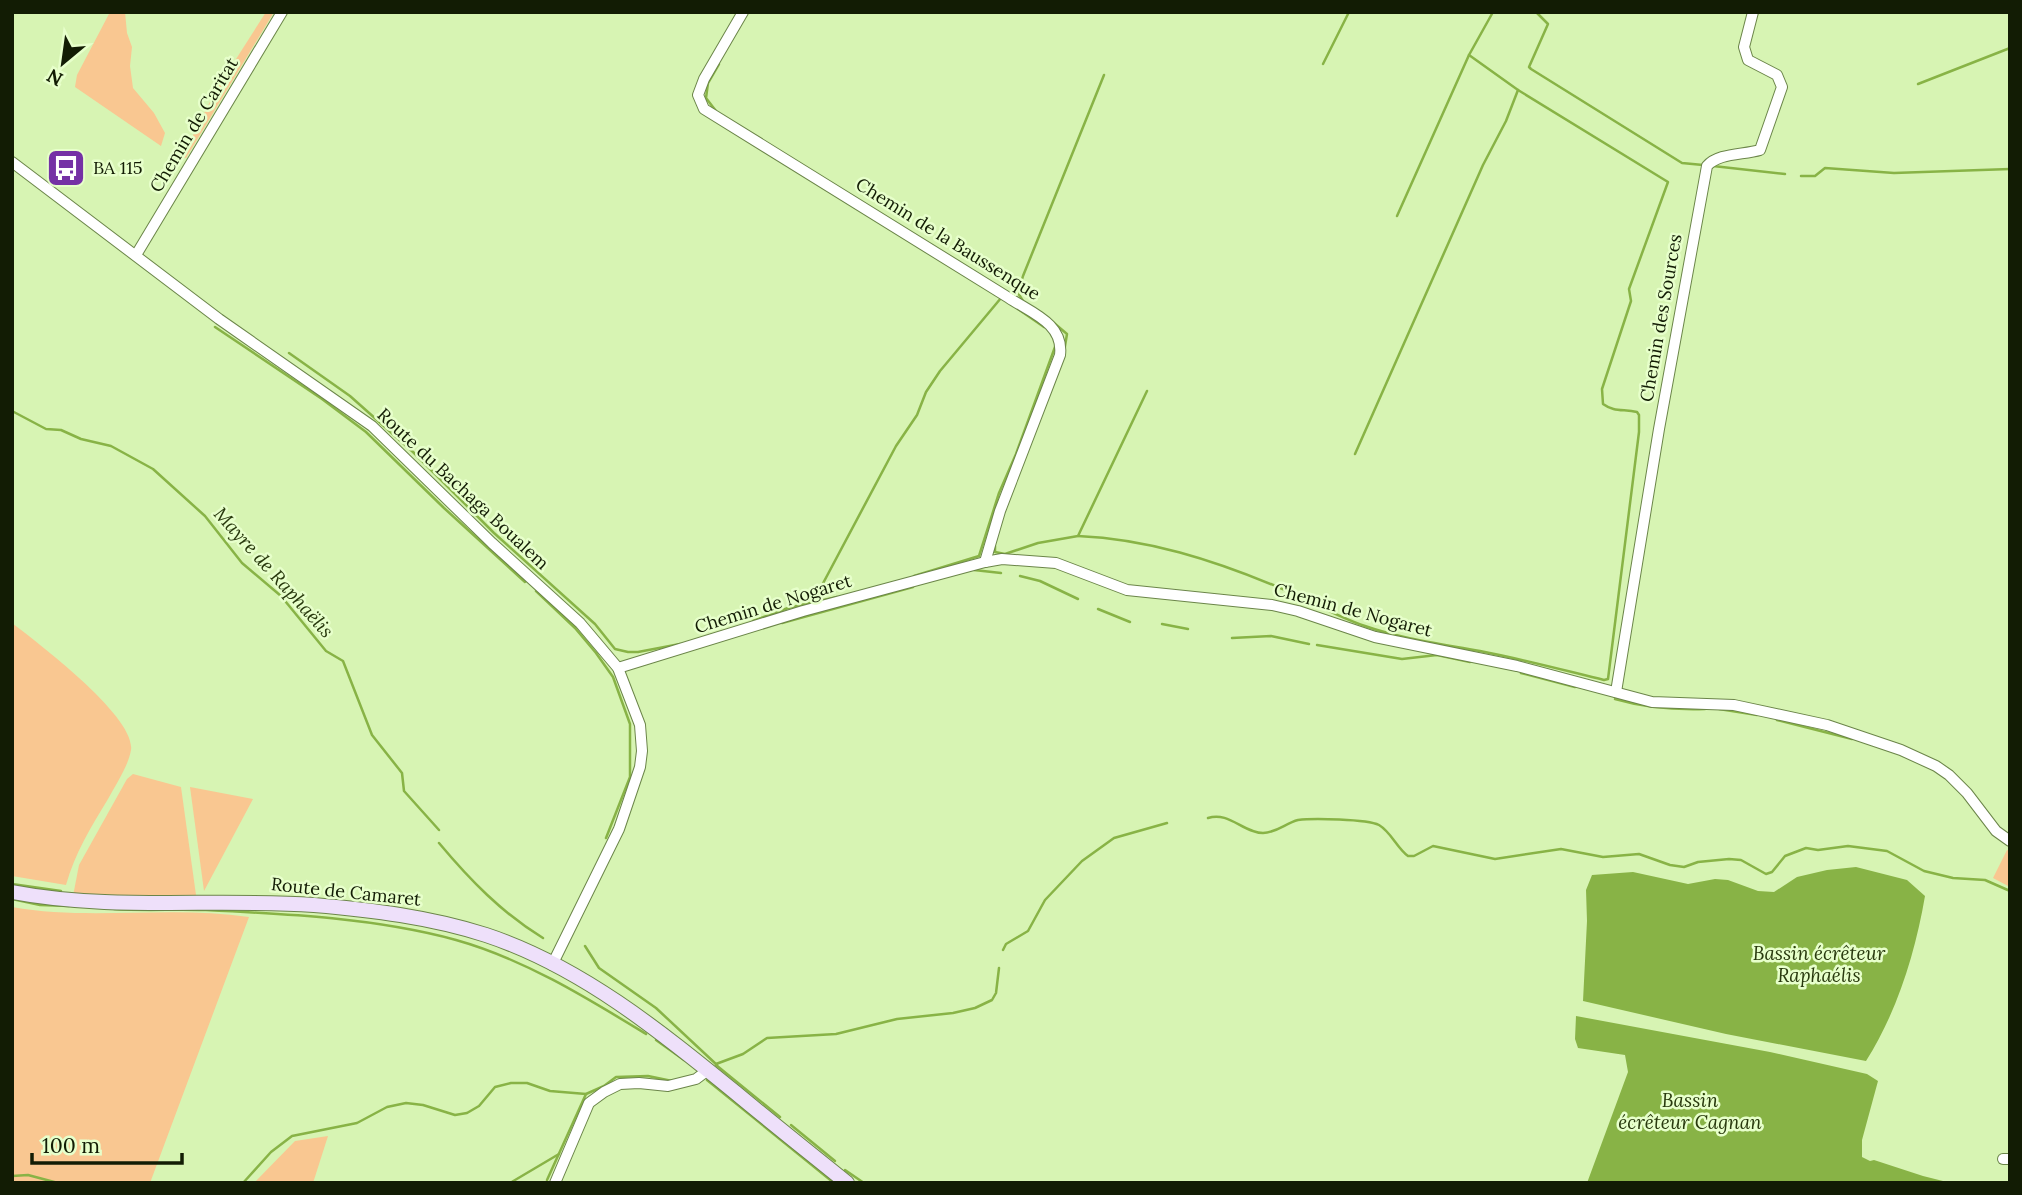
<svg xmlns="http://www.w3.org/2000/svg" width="2022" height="1195" viewBox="0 0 2022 1195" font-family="Lora,serif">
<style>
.green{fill:#f9c791}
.water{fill:#88b346}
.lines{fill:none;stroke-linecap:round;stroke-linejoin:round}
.stream{stroke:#88b346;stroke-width:2.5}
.street-casing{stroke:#6b8549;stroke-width:12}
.secondary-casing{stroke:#6b8549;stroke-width:16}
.street{stroke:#fff;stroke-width:10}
.secondary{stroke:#eee0fa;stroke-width:14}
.labels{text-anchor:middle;stroke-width:5;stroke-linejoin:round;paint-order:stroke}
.street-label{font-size:18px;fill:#121c04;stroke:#e7ffcb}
.poi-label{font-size:18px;fill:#121c04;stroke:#e7ffcb;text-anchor:start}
.water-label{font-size:19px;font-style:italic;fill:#28390d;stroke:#e7ffcb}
</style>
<rect width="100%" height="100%" fill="#d7f4b3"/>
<g class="green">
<polygon points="110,12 125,12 127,33 132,47 130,66 133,88 154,113 165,133 161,146 75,87 77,75"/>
<polygon points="266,12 274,12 186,158 182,157 215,92"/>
<path d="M12,623C38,643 136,717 131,750C128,767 116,784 108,799C91,827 75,853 66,885L12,876Z"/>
<polygon points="133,774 181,787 196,895 73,896 79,865 127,779"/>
<polygon points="190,787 253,799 204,891"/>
<polygon points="2007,850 2010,851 2010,887 1993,878"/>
<path d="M12,907C90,921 170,905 249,917L150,1183H12Z"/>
<polygon points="328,1136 313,1183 254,1183 295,1141"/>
</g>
<g class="water">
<path d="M1856,867L1907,880L1925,896C1915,954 1897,1012 1866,1061L1726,1034L1583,1001L1587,921L1586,890L1592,875L1633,872L1688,884L1715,879L1728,880L1758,891L1774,892L1797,877L1827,870Z"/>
<polygon points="1576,1016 1770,1052 1867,1074 1878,1081 1862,1140 1862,1157 1870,1161 1874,1160 1923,1176 1951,1183 1587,1183 1628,1072 1625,1055 1578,1048 1575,1039"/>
</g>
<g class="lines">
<g class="stream">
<polyline points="1536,12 1548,24 1529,67 1531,69 1682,163 1703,165"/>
<polyline points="1323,64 1349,12"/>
<polyline points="1918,84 2010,48"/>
<polyline points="716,111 706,98 708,83 719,64"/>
<polyline points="1713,166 1785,174"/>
<polyline points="1801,176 1815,176 1825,168 1894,173 2010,169"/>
<polyline points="1397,216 1469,55 1493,12"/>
<polyline points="1023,301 1018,293 1023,276 1104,75"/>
<polyline points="1018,309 1044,327"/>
<polyline points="1054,323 1067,334 1064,352"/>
<polyline points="215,327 322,399 366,432 444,508 525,582"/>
<polyline points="289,353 350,396 413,452 494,533 595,624 615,649 628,652 638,652 680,644"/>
<polyline points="12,411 46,429 61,430 81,439 111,446 153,469 205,516 242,563 281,596 326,651 343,661 372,735 402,773 404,791 439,830"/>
<polyline points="1355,454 1483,165 1506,121 1518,90"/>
<path d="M1078,536C1148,539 1213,560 1278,587C1307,599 1335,616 1365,626C1402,639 1442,644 1480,651C1522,659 1563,670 1604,680L1608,679L1639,432V415L1637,412C1623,409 1614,412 1603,404L1602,389L1631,301L1629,289L1668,182L1518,90L1469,55"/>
<polyline points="995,546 995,552 1005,554 1038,543 1078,536 1147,391"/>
<polyline points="974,570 1001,573"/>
<polyline points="914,576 979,556 999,493 1016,454 1055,347"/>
<polyline points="1020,576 1040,581 1078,599"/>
<polyline points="536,591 575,628 596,653 613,677 630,724 630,777 606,838"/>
<polyline points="816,601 820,589 896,446 917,415 926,392 940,371 1001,298"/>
<polyline points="1098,609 1130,622"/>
<polyline points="753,621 788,608 837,597"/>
<polyline points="782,623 913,587"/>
<polyline points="1162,624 1188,629"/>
<polyline points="1232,638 1271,636 1309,644"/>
<polyline points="1317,645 1402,659 1437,655 1470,662"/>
<polyline points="1521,673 1575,687"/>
<path d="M1615,699C1646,708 1673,710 1705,709"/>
<polyline points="1719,709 1757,715"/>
<polyline points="1777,720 1852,739"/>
<path d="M1208,818C1229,811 1243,833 1263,833C1276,833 1286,823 1298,820C1312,818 1367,819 1379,825C1391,832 1397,848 1408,856H1414L1433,846L1495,859L1561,849L1603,857L1639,854L1670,865L1684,867L1698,862L1729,859L1741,860L1766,874L1772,872L1785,856L1806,848L1818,850L1848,846L1887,851L1924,871L1953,878L1985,880L2010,891"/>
<path d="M439,843C470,880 502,913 543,938"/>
<polyline points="12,884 61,891"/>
<polyline points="12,899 40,905 69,906"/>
<path d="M114,909C144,911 174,909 204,910C288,914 375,918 456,940C524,959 587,998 646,1034"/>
<polyline points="585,946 599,968 656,1008 717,1065"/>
<polyline points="1003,950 1006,944 1028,931 1045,900 1082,861 1114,838 1167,823"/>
<polyline points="656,1040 684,1060"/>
<polyline points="716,1064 743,1054 767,1038 836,1034 897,1019 953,1013 975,1008 992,1000 996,993 999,968"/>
<polyline points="716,1065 780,1117"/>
<polyline points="707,1080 834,1183"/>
<polyline points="791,1125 835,1161"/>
<polyline points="845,1170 864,1183"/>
<polyline points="12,1176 28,1175 58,1183"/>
<polyline points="547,1180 586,1094"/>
<polyline points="243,1183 271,1152 292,1136 357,1123 387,1107 406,1103 423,1105 455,1115 467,1113 479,1106 495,1087 511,1083 527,1083 550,1091 586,1094 604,1086 616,1077 648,1076 672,1081"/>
<polyline points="510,1183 559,1154"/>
</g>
<g class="street-casing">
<g id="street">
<path d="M743,12L704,79L698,95L704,109L1009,298C1032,313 1064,324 1060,355L1000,511L985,562"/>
<polyline points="12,162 219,319 372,426 492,543 580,623 618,668 640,725 642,751 640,767 619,829 552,965"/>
<polyline points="136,255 282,12"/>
<polyline points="618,668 803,611 985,562 1002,559 1056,563 1127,590 1272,605 1298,611 1375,637 1517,666 1652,702 1734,705 1827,725 1901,750 1936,766 1949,775 1967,793 1996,831 2010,841"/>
<path d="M1616,692L1659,429L1707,166C1718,153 1743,155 1760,150L1782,87L1777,75L1748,60L1744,47L1753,12"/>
<polyline points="2003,1159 2010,1159"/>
<polyline points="555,1183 589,1103 604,1092 620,1084 639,1083 668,1086 696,1079 708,1070"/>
</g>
</g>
<g class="secondary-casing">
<path id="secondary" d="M12,892C111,911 214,898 314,905C372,910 430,917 486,935C580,966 660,1031 736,1093C772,1123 810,1153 847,1183"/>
</g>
<use href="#street" class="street"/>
<use href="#secondary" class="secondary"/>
</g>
<defs>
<g id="bus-square" transform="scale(2.0125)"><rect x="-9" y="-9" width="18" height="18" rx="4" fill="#7531a5" stroke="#e7ffcb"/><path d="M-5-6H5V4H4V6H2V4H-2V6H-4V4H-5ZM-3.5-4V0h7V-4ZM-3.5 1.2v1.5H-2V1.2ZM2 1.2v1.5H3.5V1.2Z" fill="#fff"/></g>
</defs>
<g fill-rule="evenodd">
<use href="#bus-square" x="66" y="168"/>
</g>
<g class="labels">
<g class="street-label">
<text transform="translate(194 125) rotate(-59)" y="6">Chemin de Caritat</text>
<text transform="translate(948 239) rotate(32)" y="6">Chemin de la Baussenque</text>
<text transform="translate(1661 318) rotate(-80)" y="6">Chemin des Sources</text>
<text transform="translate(463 489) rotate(43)" y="6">Route du Bachaga Boualem</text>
<text transform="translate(773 604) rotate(-17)" y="6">Chemin de Nogaret</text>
<text transform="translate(1353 610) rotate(15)" y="6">Chemin de Nogaret</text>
<text transform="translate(346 892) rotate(6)" y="6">Route de Camaret</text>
</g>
<g class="poi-label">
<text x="93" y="174">BA 115</text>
</g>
<g class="water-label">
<text transform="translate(274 572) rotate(48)" y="7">Mayre de Raphaëlis</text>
<text x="1819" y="960">Bassin écrêteur<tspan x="1819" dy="22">Raphaélis</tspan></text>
<text x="1690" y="1107">Bassin<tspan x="1690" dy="22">écrêteur Cagnan</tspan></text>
</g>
</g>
<rect width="2022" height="1195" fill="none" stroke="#121c04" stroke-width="28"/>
<g transform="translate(63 63) rotate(209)" stroke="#e7ffcb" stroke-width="5" paint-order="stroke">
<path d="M0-5L12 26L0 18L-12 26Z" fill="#121c04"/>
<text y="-10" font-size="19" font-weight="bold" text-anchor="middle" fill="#121c04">N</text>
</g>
<path d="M32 1153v10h150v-10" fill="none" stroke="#121c04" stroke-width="3.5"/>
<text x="42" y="1153" font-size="21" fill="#121c04" stroke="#e7ffcb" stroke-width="5" paint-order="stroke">100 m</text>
</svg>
